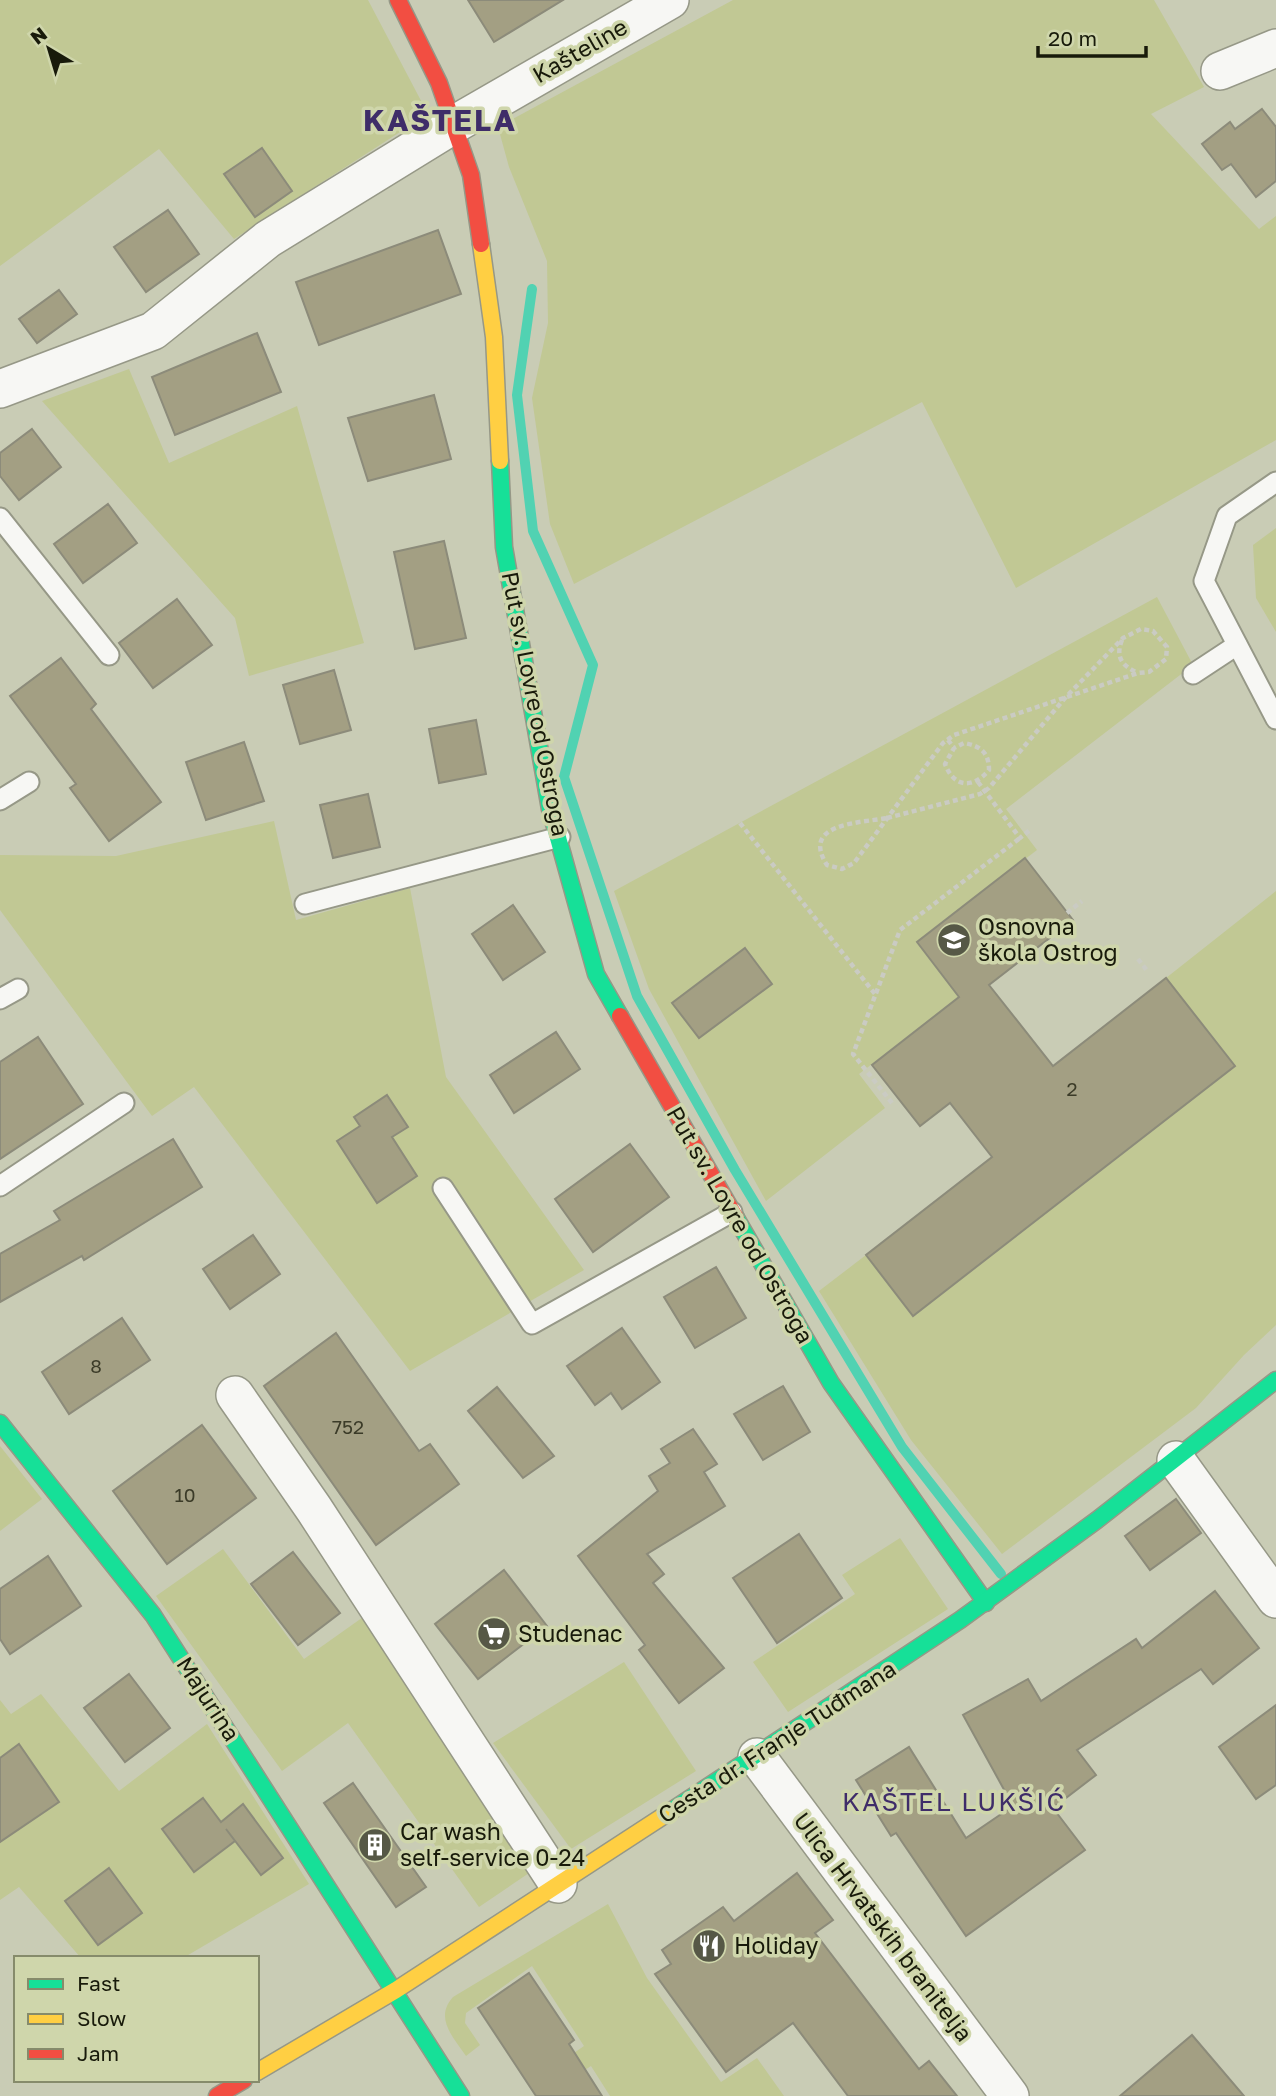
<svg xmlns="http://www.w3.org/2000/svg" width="1276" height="2096" viewBox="0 0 1276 2096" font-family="'Golos Text',sans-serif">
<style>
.green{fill:#c1c894}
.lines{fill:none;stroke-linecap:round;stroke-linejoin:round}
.stream{stroke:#51d2b2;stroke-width:10}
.building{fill:#a39f83;stroke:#8c8b7a;stroke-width:2}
.lane-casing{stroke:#969887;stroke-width:23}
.street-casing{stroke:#969887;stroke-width:40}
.fast-casing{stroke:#969887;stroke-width:19}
.slow-casing{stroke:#969887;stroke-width:19}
.jam-casing{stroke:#969887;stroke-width:19}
.path{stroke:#cacbc3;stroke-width:4.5;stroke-dasharray:5 3.5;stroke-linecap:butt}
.lane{stroke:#f7f7f4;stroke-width:19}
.street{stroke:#f7f7f4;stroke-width:37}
.fast{stroke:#16e098;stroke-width:16}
.slow{stroke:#ffcf43;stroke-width:16}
.jam{stroke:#f24e42;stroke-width:16}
.labels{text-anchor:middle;stroke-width:7;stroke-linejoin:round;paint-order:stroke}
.number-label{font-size:19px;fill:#3b3b28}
.street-label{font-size:23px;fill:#181a0a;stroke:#cfd6ab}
.poi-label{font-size:23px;fill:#181a0a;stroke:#cfd6ab;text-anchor:start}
.quarter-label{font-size:26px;letter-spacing:2px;fill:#3f2d69;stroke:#cfd6ab}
.district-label{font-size:30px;font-weight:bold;letter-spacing:2px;fill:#3f2d69;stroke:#cfd6ab}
</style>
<rect width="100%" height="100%" fill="#c9ccb5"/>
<g class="green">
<polygon points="0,0 368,0 428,114 234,239 159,149 0,266"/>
<polygon points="733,0 1154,0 1204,87 1151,114 1259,229 1276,216 1276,440 1016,588 922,402 574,584 550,524 532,398 548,323 547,261 509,167 498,127"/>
<polygon points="129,369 169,463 297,406 364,643 249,676 235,618 42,401"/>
<polygon points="1276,528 1276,632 1256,598 1253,545"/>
<polygon points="1157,597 1193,665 1006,809 1037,850 917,942 959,997 859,1074 885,1108 766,1201 649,989 614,891"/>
<polygon points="274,821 296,920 410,888 446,1077 584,1270 410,1371 194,1087 152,1116 0,910 0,855 116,856"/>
<polygon points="1276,891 1276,1325 1244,1355 1196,1408 1002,1554 911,1440 819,1291 866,1255 913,1315 1234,1066 1166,978"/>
<polygon points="0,1446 42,1499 0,1531"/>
<polygon points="900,1538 948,1609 788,1712 753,1662 855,1594 842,1575"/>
<polygon points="223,1549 304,1659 366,1615 532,1871 479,1907 348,1723 282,1771 156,1596"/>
<polygon points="624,1662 696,1771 571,1849 493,1743"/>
<polygon points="41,1694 119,1791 207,1724 309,1884 183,1958 81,1958 19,1887 0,1900 0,1700 11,1714"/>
<path d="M608,1904L647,1978L721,2082L757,2058L784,2096H610L591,2066L544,2096L532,2082L584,2046L532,1966L466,2013L465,2023L480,2045L466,2056C453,2037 434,2018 453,1997Z"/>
</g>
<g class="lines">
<polyline class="stream" points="532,289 517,395 533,531 593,665 564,777 637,996 735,1170 902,1447 1001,1574"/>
</g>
<g class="building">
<polygon points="468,0 563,0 494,42"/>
<polygon points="1262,109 1276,127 1276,181 1256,197 1231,164 1222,170 1202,144 1230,122 1235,129"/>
<polygon points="262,148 292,191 255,217 224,174"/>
<polygon points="168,210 199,254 146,292 114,247"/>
<polygon points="438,230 461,294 319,345 296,282"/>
<polygon points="59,290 77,314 37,343 19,319"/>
<polygon points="257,333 281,392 175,435 152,377"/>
<polygon points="434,395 451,459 368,481 348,418"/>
<polygon points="32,429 61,467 19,500 0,476 0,453"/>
<polygon points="108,504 137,543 83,583 54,544"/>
<polygon points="444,541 466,638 415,649 394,552"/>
<polygon points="177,599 212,645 153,688 119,643"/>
<polygon points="61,658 96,704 91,709 161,802 109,841 70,788 76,784 10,696"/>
<polygon points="334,670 351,730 300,744 283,685"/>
<polygon points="476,720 486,774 439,783 429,729"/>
<polygon points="244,742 264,801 206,820 186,762"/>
<polygon points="368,794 380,847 333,858 320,805"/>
<polygon points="1025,858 1073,920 989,985 1053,1066 1166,978 1235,1066 913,1316 866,1255 992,1157 950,1103 920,1126 872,1065 959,997 917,942"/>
<polygon points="513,905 545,952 503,980 472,934"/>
<polygon points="745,948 772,984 699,1038 672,1003"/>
<polygon points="556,1032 580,1069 514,1113 490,1075"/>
<polygon points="38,1037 83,1104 0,1159 0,1062"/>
<polygon points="387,1095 408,1127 392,1137 417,1176 377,1203 337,1141 360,1126 354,1117"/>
<polygon points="173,1139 202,1187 84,1260 82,1256 0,1302 0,1254 60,1220 54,1211"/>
<polygon points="630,1144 669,1197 593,1252 555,1199"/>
<polygon points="253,1235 280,1274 230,1309 203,1269"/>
<polygon points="716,1267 746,1318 695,1348 664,1297"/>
<polygon points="122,1318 150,1360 69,1414 42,1372"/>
<polygon points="622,1328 660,1382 622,1409 611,1393 595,1405 567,1366"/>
<polygon points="336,1333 419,1451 430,1444 459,1484 376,1545 264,1386"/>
<polygon points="783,1386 810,1432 763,1460 734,1414"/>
<polygon points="497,1387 554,1456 523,1478 468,1411"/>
<polygon points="202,1425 256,1498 167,1564 113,1491"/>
<polygon points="693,1429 717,1464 704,1472 725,1506 647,1554 664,1574 653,1583 724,1668 679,1703 639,1650 645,1645 578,1556 658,1491 649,1476 670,1463 661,1449"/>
<polygon points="1176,1499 1201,1533 1150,1570 1125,1536"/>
<polygon points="799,1534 842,1598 777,1643 733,1578"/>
<polygon points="293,1552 340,1613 298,1645 251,1584"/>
<polygon points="48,1556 81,1606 10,1654 0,1639 0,1589"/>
<polygon points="504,1570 547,1626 478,1679 435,1624"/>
<polygon points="1215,1591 1259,1648 1213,1684 1201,1669 1077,1750 1096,1775 1053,1808 1085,1850 966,1936 896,1833 891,1836 856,1780 909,1747 966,1838 1013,1806 963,1715 1028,1679 1041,1701 1136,1639 1142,1648"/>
<polygon points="129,1674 170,1728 125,1762 84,1708"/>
<polygon points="1276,1705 1276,1785 1256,1799 1219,1747"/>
<polygon points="19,1744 59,1802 0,1842 0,1758"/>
<polygon points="353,1783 426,1887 396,1907 324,1803"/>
<polygon points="203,1798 221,1822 243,1804 283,1858 261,1875 226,1829 235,1841 194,1872 162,1829"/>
<polygon points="109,1868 142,1913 98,1945 65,1901"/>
<polygon points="797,1873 833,1920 815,1933 919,2069 929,2061 957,2096 848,2096 793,2023 726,2072 655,1974 671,1964 662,1950 723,1907 734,1921"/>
<polygon points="529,1973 574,2040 569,2044 602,2096 536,2096 478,2008"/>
<polygon points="1192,2035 1244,2096 1120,2096"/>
</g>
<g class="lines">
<g class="lane-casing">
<g id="lane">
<polyline points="1276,482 1227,516 1204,581 1276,719"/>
<polyline points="0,518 109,655"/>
<polyline points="1193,674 1237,645"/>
<polyline points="0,800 29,782"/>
<polyline points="305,904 560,837"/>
<polyline points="0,999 18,989"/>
<polyline points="0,1186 124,1103"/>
<polyline points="443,1188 532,1324 732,1212"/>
</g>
</g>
<g class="street-casing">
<g id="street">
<polyline points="1220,71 1276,48"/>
<polyline points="0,389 153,331 268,239 455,124 670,0"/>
<polyline points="235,1395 314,1509 558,1884"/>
<polyline points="1176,1460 1276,1599"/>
<polyline points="757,1757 1010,2096"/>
</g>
</g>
<g class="fast-casing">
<g id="fast">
<polyline points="500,461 504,547 550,809 596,974 620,1016"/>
<polyline points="736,1218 831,1383 986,1603"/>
<polyline points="0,1423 153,1615 461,2096"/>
<polyline points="671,1811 960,1620 1097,1520 1276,1380"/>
</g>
</g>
<g class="slow-casing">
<g id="slow">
<polyline points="481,244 494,337 500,461"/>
<polyline points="257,2072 396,1990 671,1811"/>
</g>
</g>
<g class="jam-casing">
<g id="jam">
<polyline points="398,0 439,83 471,175 481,244"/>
<polyline points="620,1016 736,1218"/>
<polyline points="217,2096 244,2080"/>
</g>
</g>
<g class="path">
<path d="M1122,640C1115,657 1122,666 1138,673"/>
<path d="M948,740L954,748L945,764C954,788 973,789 989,770C989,753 981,746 964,743L954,748"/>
<polyline points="978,782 1020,838 1031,829"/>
<path d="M887,818L980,794L989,788L1065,698L1123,638L1141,629L1153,631L1167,647L1166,659L1149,672L1138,673L954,735L943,743L854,863L842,869L827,865C800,823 860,823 887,818"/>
<polyline points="740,823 875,994"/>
<polyline points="1067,913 1082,901"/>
<polyline points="1138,959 1148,972"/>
<polyline points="892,1103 853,1054 900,930 1020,838"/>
</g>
<use href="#lane" class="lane"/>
<use href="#street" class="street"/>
<use href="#fast" class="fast"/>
<use href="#slow" class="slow"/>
<use href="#jam" class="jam"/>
</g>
<defs>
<g id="school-disc" transform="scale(1.75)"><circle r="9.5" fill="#565846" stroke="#cfd6ab"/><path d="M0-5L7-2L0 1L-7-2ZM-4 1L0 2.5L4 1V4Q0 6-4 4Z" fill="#fff"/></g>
<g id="supermarket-disc" transform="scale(1.75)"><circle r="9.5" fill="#565846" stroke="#cfd6ab"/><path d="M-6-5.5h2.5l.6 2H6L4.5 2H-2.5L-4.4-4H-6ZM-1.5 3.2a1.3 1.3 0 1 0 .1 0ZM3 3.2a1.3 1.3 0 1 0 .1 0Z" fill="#fff"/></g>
<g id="building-disc" transform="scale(1.75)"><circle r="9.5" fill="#565846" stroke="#cfd6ab"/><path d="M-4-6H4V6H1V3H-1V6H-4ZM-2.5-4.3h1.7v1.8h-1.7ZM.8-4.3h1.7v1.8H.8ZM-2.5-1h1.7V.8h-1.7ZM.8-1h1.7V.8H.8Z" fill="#fff"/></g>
<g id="restaurant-disc" transform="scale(1.75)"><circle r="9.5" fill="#565846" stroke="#cfd6ab"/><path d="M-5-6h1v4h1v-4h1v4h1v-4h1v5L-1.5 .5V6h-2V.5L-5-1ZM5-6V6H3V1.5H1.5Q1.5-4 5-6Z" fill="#fff"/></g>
</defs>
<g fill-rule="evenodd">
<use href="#school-disc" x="954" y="940"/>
<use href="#supermarket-disc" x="494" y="1634"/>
<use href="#building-disc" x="375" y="1845"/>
<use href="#restaurant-disc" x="709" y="1946"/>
</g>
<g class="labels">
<g class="number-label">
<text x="1072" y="1096">2</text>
<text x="96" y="1373">8</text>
<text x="348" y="1434">752</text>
<text x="185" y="1502">10</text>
</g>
<g class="street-label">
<text transform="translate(580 51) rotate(-30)" y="8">Kašteline</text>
<text transform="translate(535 704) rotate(79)" y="8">Put sv. Lovre od Ostroga</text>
<text transform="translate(740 1225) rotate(60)" y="8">Put sv. Lovre od Ostroga</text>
<text transform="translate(208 1699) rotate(57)" y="8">Majurina</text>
<text transform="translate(777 1742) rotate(-33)" y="8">Cesta dr. Franje Tuđmana</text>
<text transform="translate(883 1927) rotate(53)" y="8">Ulica Hrvatskih branitelja</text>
</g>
<g class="poi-label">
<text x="978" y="935">Osnovna<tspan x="978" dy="26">škola Ostrog</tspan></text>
<text x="518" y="1642">Studenac</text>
<text x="400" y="1840">Car wash<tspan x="400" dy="26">self-service 0-24</tspan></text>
<text x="734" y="1954">Holiday</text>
</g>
<g class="quarter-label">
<text x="954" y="1811">KAŠTEL LUKŠIĆ</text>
</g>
<g class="district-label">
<text x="440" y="131">KAŠTELA</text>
</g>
</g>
<rect x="14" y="1956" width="245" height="126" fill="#cfd6ab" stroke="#868b6b" stroke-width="2"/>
<rect x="28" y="1979" width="35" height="10" fill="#16e098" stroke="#868b6b" stroke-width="2"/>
<text x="77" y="1991" font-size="21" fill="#181a0a">Fast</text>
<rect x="28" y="2014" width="35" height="10" fill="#ffcf43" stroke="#868b6b" stroke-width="2"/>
<text x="77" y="2026" font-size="21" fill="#181a0a">Slow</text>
<rect x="28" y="2049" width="35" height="10" fill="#f24e42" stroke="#868b6b" stroke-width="2"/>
<text x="77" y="2061" font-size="21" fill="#181a0a">Jam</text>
<g transform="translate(49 49) rotate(322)" stroke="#cfd6ab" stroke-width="5" paint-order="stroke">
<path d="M0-5L12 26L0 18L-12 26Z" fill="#181a0a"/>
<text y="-10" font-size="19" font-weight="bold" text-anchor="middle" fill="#181a0a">N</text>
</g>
<path d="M1038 46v10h108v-10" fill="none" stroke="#181a0a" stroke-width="3.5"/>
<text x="1048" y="46" font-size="21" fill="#181a0a" stroke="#cfd6ab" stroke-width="5" paint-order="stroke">20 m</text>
</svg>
